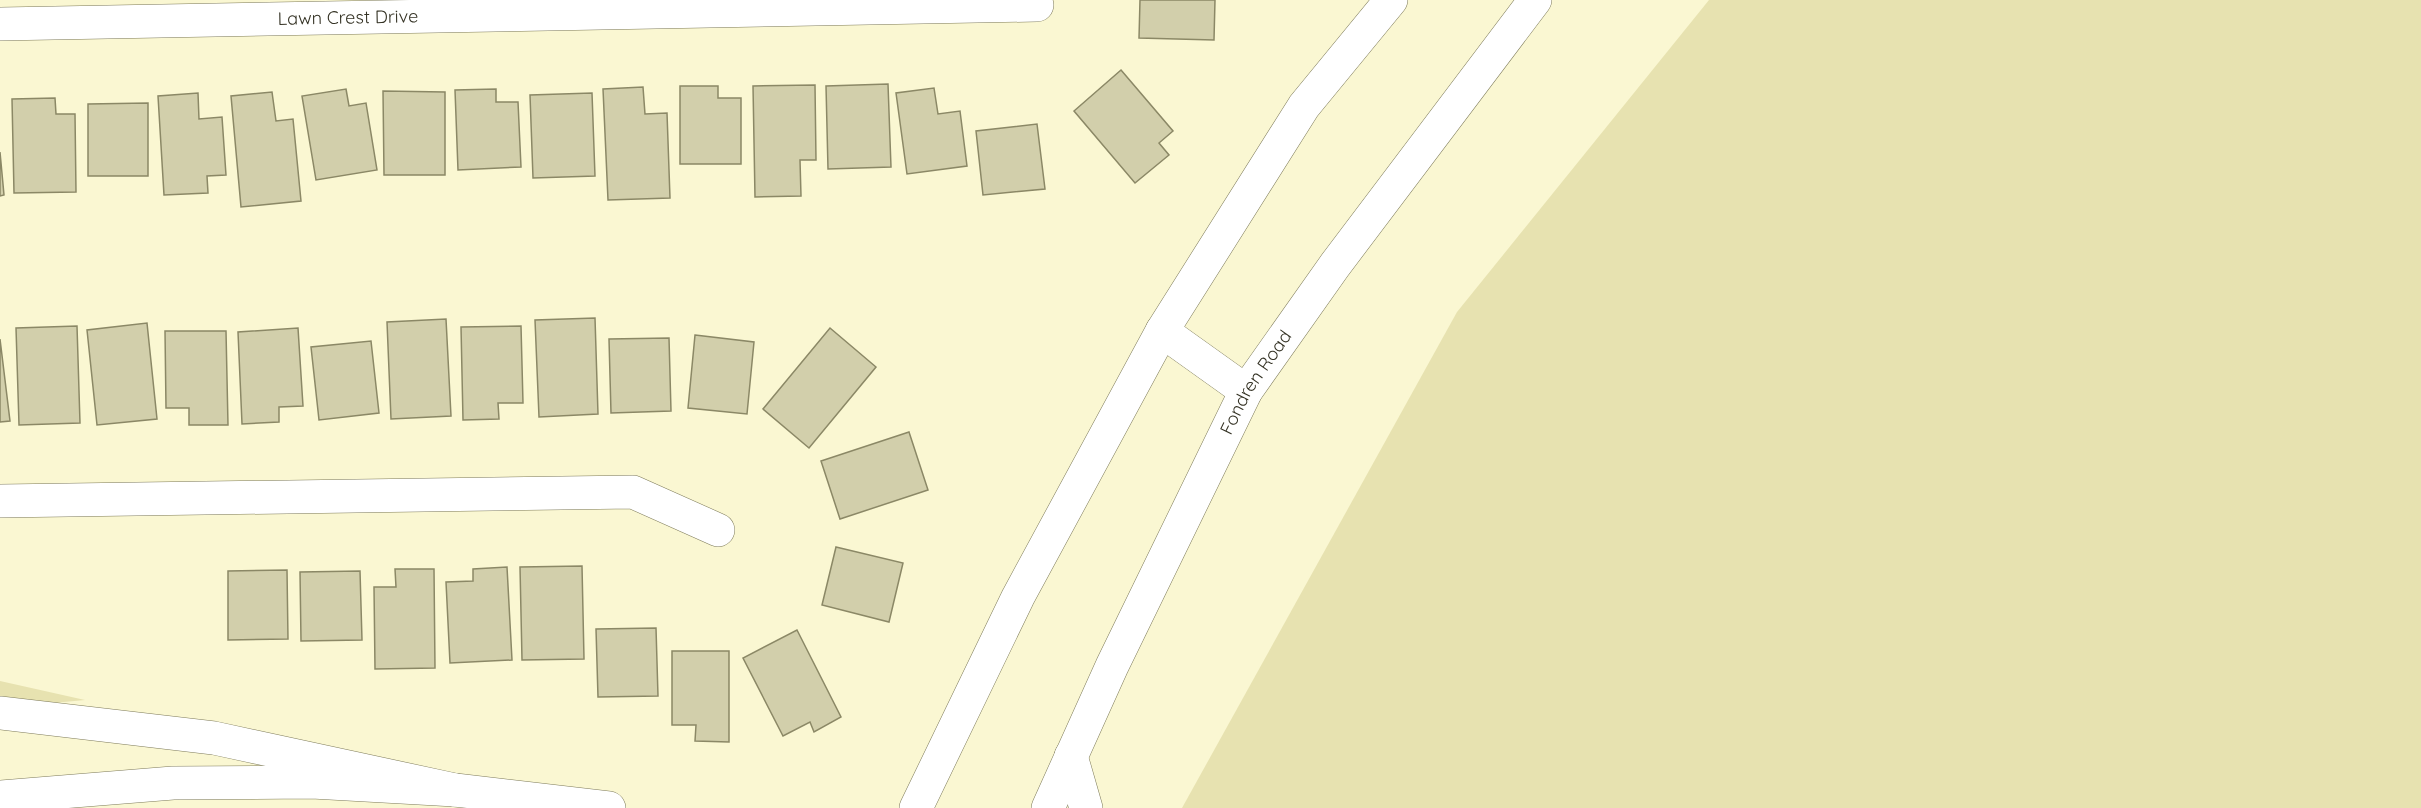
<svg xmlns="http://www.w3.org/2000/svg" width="2421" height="808" viewBox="0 0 2421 808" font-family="Quicksand,sans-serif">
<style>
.green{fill:#e7e2b0}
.building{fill:#d2cfab;stroke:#8b8866;stroke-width:1.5}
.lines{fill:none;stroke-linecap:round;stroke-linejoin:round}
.street-casing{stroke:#7e7b5a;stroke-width:34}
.secondary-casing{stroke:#7e7b5a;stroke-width:34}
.highway-casing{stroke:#7e7b5a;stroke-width:34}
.street{stroke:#fff;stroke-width:33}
.secondary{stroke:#fff;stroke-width:33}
.highway{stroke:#fff;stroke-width:33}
.labels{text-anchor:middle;stroke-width:5;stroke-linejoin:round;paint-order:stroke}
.street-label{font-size:18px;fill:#343224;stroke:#fff}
</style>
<rect width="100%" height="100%" fill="#faf7d2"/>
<g class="green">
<polygon points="1709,0 2421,0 2421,808 1182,808 1457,312"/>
<polygon points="0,681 85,700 0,708"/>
</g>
<g class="building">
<polygon points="1140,0 1215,0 1214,40 1139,38"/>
<polygon points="1121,70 1173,131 1159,143 1169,155 1135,183 1074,111"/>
<polygon points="888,84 891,167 828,169 826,86"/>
<polygon points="815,85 816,160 800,160 801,196 755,197 753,86"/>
<polygon points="680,86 718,86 718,98 741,98 741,164 680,164"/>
<polygon points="643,87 645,114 667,113 670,198 608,200 603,89"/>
<polygon points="934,88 938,114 960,111 967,166 907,174 896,93"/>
<polygon points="346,89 349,106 366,103 377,170 316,180 302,96"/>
<polygon points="496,89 496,102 518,102 521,167 458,170 455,90"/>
<polygon points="383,91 445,92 445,175 384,175"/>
<polygon points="272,92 276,121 293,119 301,201 241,207 231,96"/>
<polygon points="198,93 199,119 222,117 226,175 207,176 208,193 164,195 158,96"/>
<polygon points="592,93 595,176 533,178 530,95"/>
<polygon points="55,98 56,114 75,114 76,192 14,193 12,99"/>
<polygon points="148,103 148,176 88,176 88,104"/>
<polygon points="1037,124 1045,189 983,195 976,131"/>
<polygon points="0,152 4,195 0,196"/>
<polygon points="595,318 598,414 539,417 535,320"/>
<polygon points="446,319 451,416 391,419 387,322"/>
<polygon points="147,323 157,419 97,425 87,330"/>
<polygon points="77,326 80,423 19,425 16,328"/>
<polygon points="521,326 523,403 498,403 499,419 463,420 461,327"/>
<polygon points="298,328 303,406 279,407 279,422 242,424 238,332"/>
<polygon points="830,328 876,367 809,448 763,409"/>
<polygon points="165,331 226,331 228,425 189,425 189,408 166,408"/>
<polygon points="695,335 754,342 747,414 688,408"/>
<polygon points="669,338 671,411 611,413 609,339"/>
<polygon points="0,339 10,421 0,422"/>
<polygon points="371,341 379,413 319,420 311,347"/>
<polygon points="909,432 928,490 840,519 821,461"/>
<polygon points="836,547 903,563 889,622 822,605"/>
<polygon points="582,566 584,659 522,660 520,567"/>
<polygon points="507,567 512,660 450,663 446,582 473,581 473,569"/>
<polygon points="395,569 434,569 435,668 375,669 374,587 396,587"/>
<polygon points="287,570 288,639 228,640 228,571"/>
<polygon points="360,571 362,640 301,641 300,572"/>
<polygon points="656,628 658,696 598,697 596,629"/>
<polygon points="797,630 841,717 814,732 810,722 783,736 743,658"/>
<polygon points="672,651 729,651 729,742 695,741 696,725 672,725"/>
</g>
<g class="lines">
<g class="street-casing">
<g id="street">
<path id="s1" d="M0,24L1037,5"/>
<polyline points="0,501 633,492 718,530"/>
</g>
</g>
<g class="secondary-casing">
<g id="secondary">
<polyline points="1162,331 1246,391"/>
<polyline points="0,713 214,738 455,790 609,808"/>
<polyline points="1071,756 1086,808"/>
<polyline points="916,808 1018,597 1162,331 1304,106 1391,0"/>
<path id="s2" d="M1048,808L1112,666L1246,391L1335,265L1535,0"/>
</g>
</g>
<g class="highway-casing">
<polyline id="highway" points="0,797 173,783 312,782 455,790"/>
</g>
<use href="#street" class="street"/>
<use href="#secondary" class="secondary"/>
<use href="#highway" class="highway"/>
</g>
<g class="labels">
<g class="street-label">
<text dy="6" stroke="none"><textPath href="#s1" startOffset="348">Lawn Crest Drive</textPath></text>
<text dy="6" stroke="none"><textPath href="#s2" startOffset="474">Fondren Road</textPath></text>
</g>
</g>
</svg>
